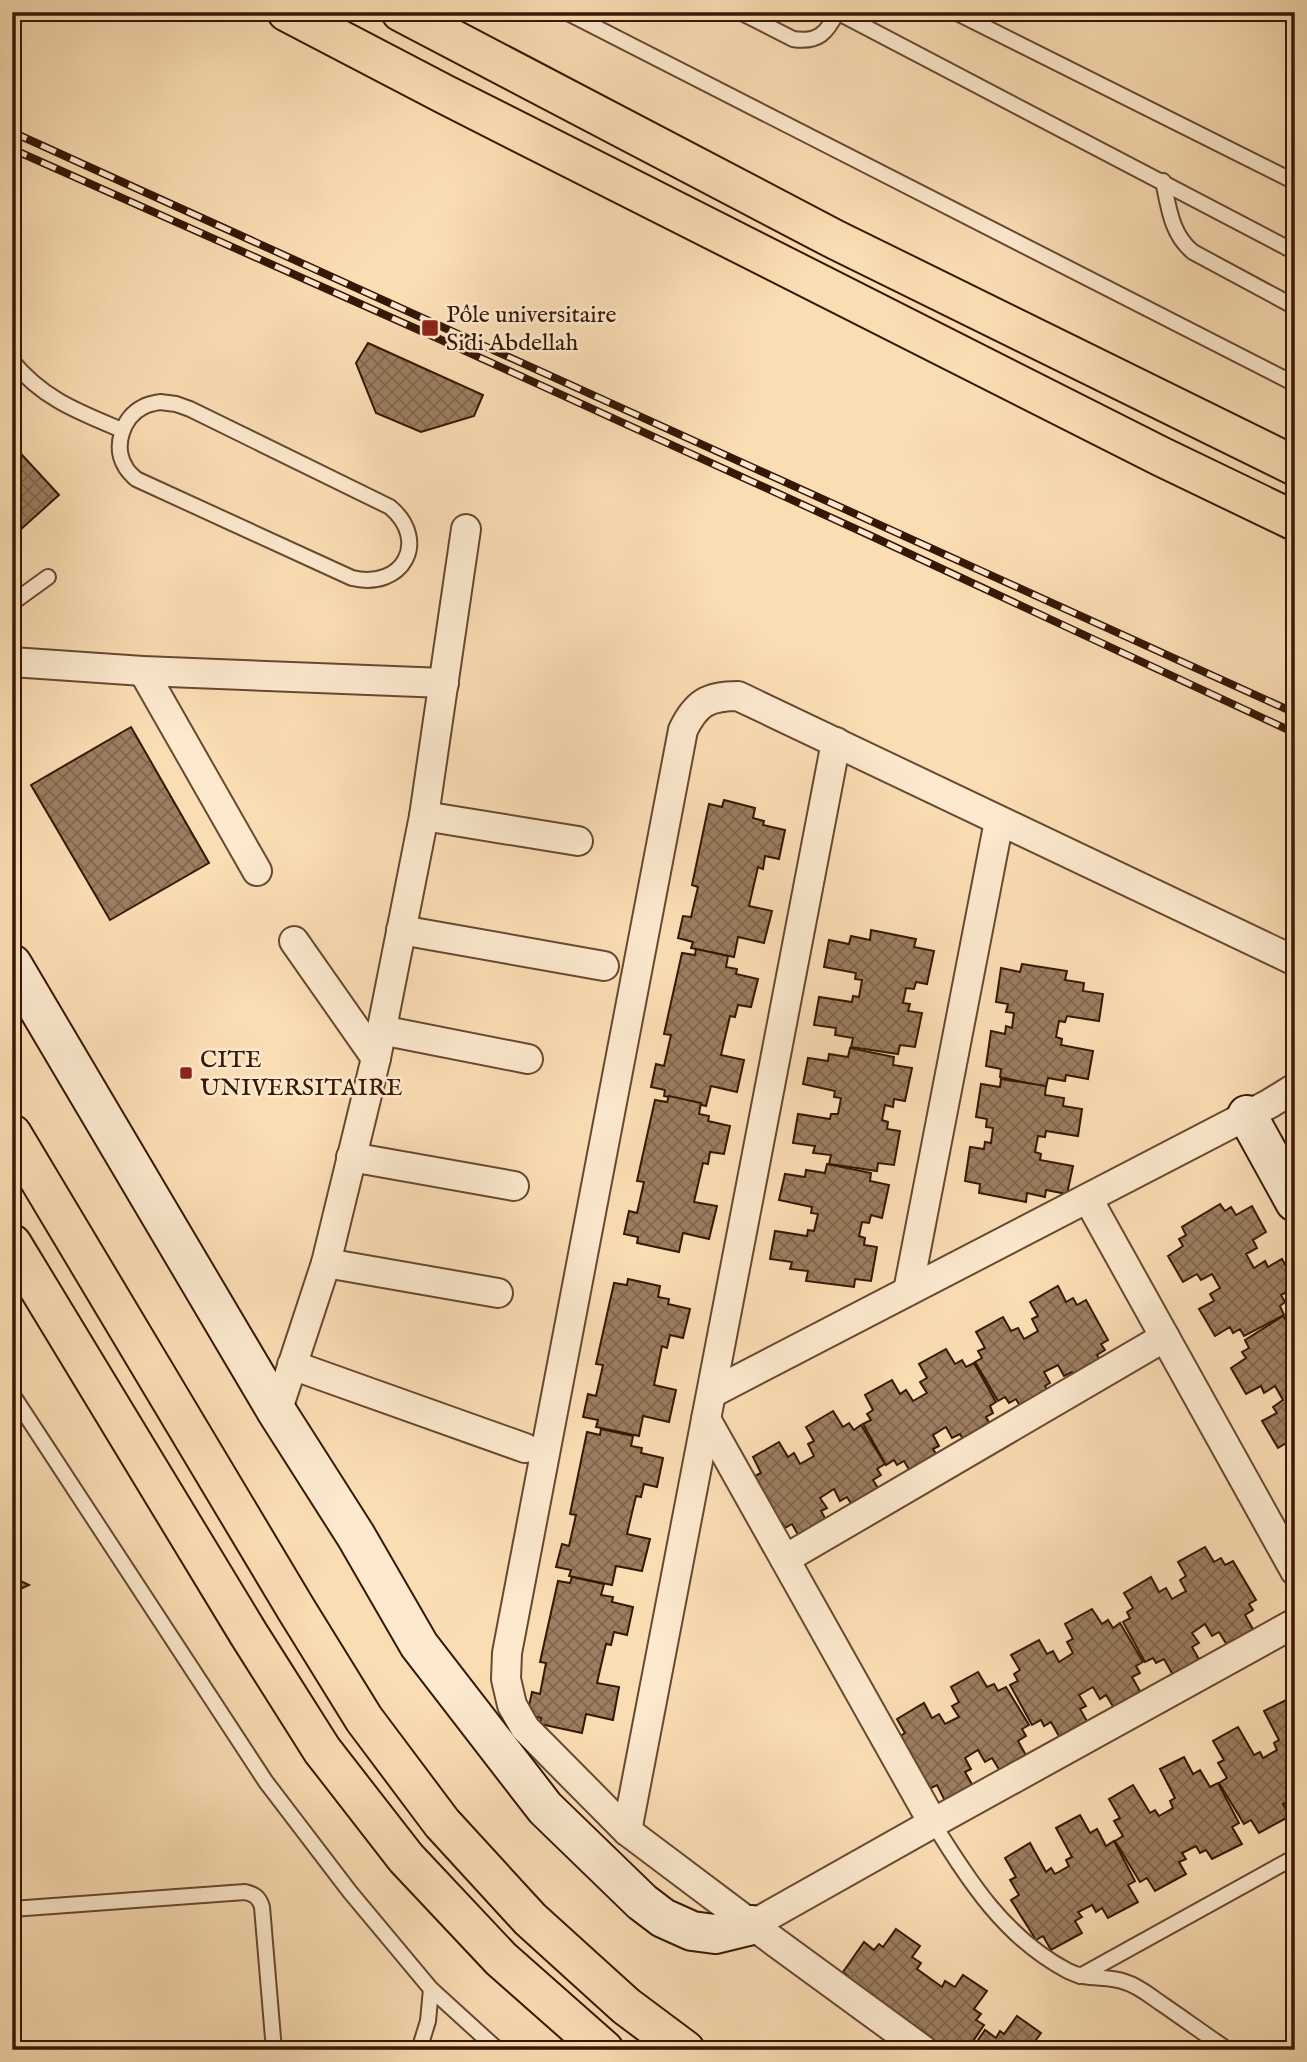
<svg xmlns="http://www.w3.org/2000/svg" width="1307" height="2062" viewBox="0 0 1307 2062" font-family="'IM FELL English',serif">
<style>
.building{fill:url(#building-cross-hatch);stroke:#361704;stroke-width:2}
.lines{fill:none;stroke-linecap:round;stroke-linejoin:round}
.lane-casing{stroke:#674830;stroke-width:18}
.street-casing{stroke:#674830;stroke-width:32}
.secondary-casing{stroke:#361704;stroke-width:42}
.primary-casing{stroke:#361704;stroke-width:42}
.highway-casing{stroke:#361704;stroke-width:42}
.lane{stroke:#fce9ce;stroke-width:14}
.street{stroke:#fce9ce;stroke-width:28}
.secondary{stroke:#fce9ce;stroke-width:38}
.primary{stroke:#fbddb4;stroke-width:38}
.highway{stroke:#fbddb4;stroke-width:38}
.rail-casing{stroke:#361704;stroke-width:8}
.rail{stroke:#fce9ce;stroke-width:5;stroke-dasharray:16;stroke-linecap:butt}
.poi-dot{fill:#8f2418;stroke:#fce9ce;stroke-width:2.5}
.labels{text-anchor:middle;stroke-width:5;stroke-linejoin:round;paint-order:stroke}
.poi-label{font-size:24px;fill:#361704;stroke:#fce9ce;text-anchor:start}
</style>
<defs>
<pattern id="building-cross-hatch" width="8" height="8" patternUnits="userSpaceOnUse" patternTransform="scale(1.75)"><rect width="8" height="8" fill="#9c7e60"/><path d="M0 0l8 8M0 8l8-8" fill="none" stroke="#80664d"/></pattern>
</defs>
<rect width="100%" height="100%" fill="#fbddb4"/>
<filter id="stains"><feTurbulence type="fractalNoise" baseFrequency=".00286" numOctaves="4"/><feColorMatrix values="0 0 0 0 .2 0 0 0 0 .09 0 0 0 0 .02 0 0 0 .5 -.17"/></filter>
<radialGradient id="worn" r=".72"><stop offset=".6" stop-color="#630" stop-opacity="0"/><stop offset="1" stop-color="#630" stop-opacity=".3"/></radialGradient>
<g class="building">
<polygon points="368,343 483,395 474,416 421,432 376,413 356,363"/>
<polygon points="12,444 59,495 20,530 12,521"/>
<polygon points="131,727 209,863 110,920 31,785"/>
<polygon points="724,800 755,808 753,818 764,821 763,825 785,830 779,859 765,856 763,869 758,867 749,906 772,911 764,943 738,937 734,957 691,948 693,942 678,938 683,916 691,917 698,887 692,885 709,804 722,807"/>
<polygon points="871,930 916,939 914,947 934,951 927,984 916,982 914,989 906,988 903,1003 910,1004 908,1011 922,1013 915,1047 900,1045 898,1054 851,1047 853,1038 835,1035 836,1028 814,1025 819,997 852,1002 853,996 859,997 862,980 855,979 856,973 824,967 829,940 849,944 851,936 870,940"/>
<polygon points="696,949 728,956 726,967 737,969 736,974 758,979 751,1007 738,1005 735,1017 730,1016 721,1055 744,1060 737,1092 711,1086 706,1106 664,1096 665,1090 651,1087 656,1064 664,1066 671,1035 664,1034 682,953 695,955"/>
<polygon points="1022,964 1067,971 1065,980 1084,983 1083,991 1103,994 1099,1021 1067,1016 1065,1022 1059,1021 1056,1037 1062,1039 1061,1045 1093,1051 1088,1079 1066,1075 1065,1081 1048,1078 1046,1087 1000,1077 1001,1069 986,1066 991,1031 1005,1034 1006,1026 1012,1028 1014,1013 1006,1012 1008,1004 996,1002 1001,968 1020,972"/>
<polygon points="850,1048 894,1057 893,1065 912,1068 905,1101 894,1099 893,1107 885,1105 882,1120 888,1122 887,1129 900,1131 894,1165 878,1163 877,1171 829,1164 831,1155 813,1153 815,1146 793,1143 798,1114 830,1119 831,1114 838,1114 841,1098 834,1097 835,1091 803,1084 808,1058 828,1061 829,1054 848,1057"/>
<polygon points="1001,1079 1046,1086 1045,1095 1064,1098 1063,1106 1082,1109 1078,1136 1046,1131 1045,1137 1038,1136 1035,1152 1041,1154 1040,1160 1073,1166 1067,1194 1046,1190 1045,1197 1027,1193 1026,1202 979,1193 980,1184 965,1181 970,1147 984,1149 985,1142 991,1143 993,1128 986,1127 987,1119 976,1117 981,1084 1000,1087"/>
<polygon points="669,1096 701,1103 699,1114 709,1116 708,1121 730,1126 724,1154 710,1152 708,1164 703,1163 694,1202 717,1206 709,1239 683,1233 679,1252 637,1243 638,1237 624,1234 629,1211 637,1213 644,1182 637,1181 655,1100 667,1102"/>
<polygon points="827,1164 871,1173 870,1181 889,1185 882,1218 871,1215 869,1223 862,1222 859,1236 865,1238 864,1245 877,1247 871,1281 855,1279 854,1287 806,1281 808,1271 790,1269 792,1262 770,1259 775,1231 807,1236 808,1230 814,1231 818,1214 811,1213 812,1207 779,1200 785,1174 805,1177 806,1170 825,1173"/>
<polygon points="1220,1204 1225,1211 1231,1207 1236,1215 1252,1206 1266,1232 1253,1240 1257,1248 1246,1254 1254,1268 1265,1261 1268,1267 1282,1259 1295,1283 1295,1288 1281,1295 1285,1302 1280,1306 1284,1315 1244,1336 1240,1329 1233,1333 1230,1327 1215,1336 1199,1309 1214,1301 1210,1294 1220,1288 1212,1274 1201,1280 1197,1274 1183,1282 1168,1256 1183,1246 1179,1239 1186,1235 1182,1227"/>
<polygon points="628,1279 660,1286 658,1297 669,1299 668,1304 690,1309 683,1338 670,1335 667,1348 662,1346 654,1385 676,1390 669,1422 643,1416 639,1436 596,1427 598,1420 583,1417 588,1394 596,1396 603,1365 596,1364 614,1283 627,1285"/>
<polygon points="1058,1286 1066,1302 1073,1298 1077,1305 1086,1300 1108,1340 1101,1344 1105,1350 1097,1355 1106,1370 1079,1385 1072,1372 1064,1376 1058,1365 1044,1372 1050,1383 1045,1386 1052,1400 1025,1415 1016,1399 1009,1403 1005,1397 998,1401 975,1362 982,1358 978,1351 985,1348 976,1332 1003,1317 1011,1331 1018,1328 1024,1339 1038,1331 1032,1319 1038,1316 1030,1302"/>
<polygon points="1283,1316 1288,1323 1295,1320 1295,1442 1293,1439 1278,1448 1262,1421 1277,1413 1273,1407 1283,1400 1275,1386 1264,1393 1261,1386 1246,1394 1231,1368 1246,1358 1242,1352 1249,1348 1245,1340"/>
<polygon points="946,1349 955,1364 962,1360 966,1367 974,1363 996,1402 990,1406 993,1413 986,1417 995,1433 968,1448 960,1434 952,1438 946,1427 933,1435 939,1446 933,1449 941,1462 914,1478 904,1461 897,1465 894,1460 886,1465 863,1424 871,1420 867,1414 873,1410 865,1395 892,1380 900,1394 906,1390 913,1401 927,1393 920,1382 927,1378 919,1364"/>
<polygon points="833,1411 843,1427 849,1423 854,1430 861,1425 885,1464 877,1469 881,1475 873,1480 882,1495 855,1510 847,1497 840,1501 834,1489 820,1498 827,1508 821,1511 829,1525 801,1540 792,1524 785,1528 782,1523 773,1527 751,1487 759,1483 755,1476 761,1473 753,1457 779,1442 788,1457 794,1453 800,1464 814,1456 808,1444 814,1441 806,1427"/>
<polygon points="601,1429 633,1436 631,1446 642,1448 641,1453 663,1458 657,1487 644,1484 641,1497 636,1496 627,1534 650,1539 642,1571 616,1566 612,1585 569,1576 571,1570 556,1567 562,1544 569,1546 576,1515 570,1514 587,1432 600,1435"/>
<polygon points="1205,1547 1214,1562 1221,1558 1225,1565 1233,1561 1256,1600 1249,1604 1253,1610 1245,1615 1254,1631 1227,1645 1219,1632 1212,1636 1205,1624 1192,1633 1199,1643 1192,1647 1200,1661 1173,1675 1164,1659 1156,1663 1153,1658 1145,1662 1123,1622 1130,1618 1127,1612 1133,1608 1124,1593 1151,1577 1159,1592 1166,1588 1172,1599 1186,1591 1180,1580 1186,1576 1178,1562"/>
<polygon points="12,1577 29,1585 12,1593"/>
<polygon points="572,1577 604,1584 601,1595 613,1597 612,1602 633,1607 627,1635 614,1632 611,1645 606,1644 597,1683 619,1687 613,1720 586,1714 582,1733 540,1724 541,1718 527,1715 532,1692 540,1694 546,1663 540,1662 558,1581 570,1583"/>
<polygon points="1092,1609 1102,1624 1108,1620 1113,1628 1120,1623 1143,1662 1136,1666 1140,1673 1132,1677 1141,1693 1114,1708 1106,1695 1100,1699 1093,1687 1079,1695 1086,1706 1080,1709 1088,1723 1060,1738 1051,1722 1044,1726 1041,1720 1032,1725 1010,1685 1018,1681 1014,1674 1020,1670 1011,1655 1039,1640 1047,1654 1053,1651 1059,1662 1073,1653 1067,1642 1073,1639 1065,1624"/>
<polygon points="978,1672 987,1687 994,1684 998,1691 1006,1687 1029,1725 1022,1729 1026,1736 1018,1741 1027,1757 1000,1771 992,1758 985,1762 978,1750 965,1758 971,1769 965,1772 973,1786 945,1801 937,1785 929,1789 899,1737 905,1733 897,1719 924,1703 932,1718 939,1714 945,1724 959,1717 952,1706 959,1702 951,1687"/>
<polygon points="1288,1699 1295,1711 1295,1791 1286,1795 1290,1801 1283,1804 1290,1816 1259,1833 1251,1820 1244,1824 1219,1783 1227,1778 1218,1763 1224,1760 1213,1741 1238,1727 1254,1755 1260,1752 1263,1758 1277,1750 1274,1743 1279,1740 1264,1711"/>
<polygon points="1184,1757 1193,1774 1200,1770 1210,1787 1218,1783 1239,1823 1232,1827 1242,1844 1212,1859 1206,1850 1200,1853 1196,1846 1182,1853 1186,1859 1179,1862 1186,1874 1155,1891 1147,1878 1140,1882 1115,1841 1123,1836 1114,1821 1120,1818 1109,1799 1133,1785 1150,1813 1155,1810 1159,1816 1173,1808 1170,1801 1175,1798 1160,1769"/>
<polygon points="1080,1815 1090,1833 1097,1829 1106,1846 1114,1841 1135,1881 1128,1885 1138,1902 1108,1918 1102,1908 1096,1912 1092,1905 1078,1912 1082,1917 1075,1921 1082,1933 1051,1950 1043,1936 1036,1940 1011,1900 1019,1895 1010,1880 1016,1877 1005,1858 1030,1843 1046,1872 1051,1868 1055,1874 1069,1866 1066,1860 1072,1857 1056,1828"/>
<polygon points="896,1929 920,1946 912,1957 921,1963 917,1969 942,1987 945,1981 955,1987 963,1975 987,1991 974,2009 981,2014 976,2020 984,2025 967,2050 940,2050 914,2030 841,1988 848,1976 843,1972 864,1942 874,1950 879,1944 883,1947"/>
<polygon points="1017,2016 1041,2033 1033,2044 1041,2050 971,2050 985,2030 996,2038 1000,2031 1004,2034"/>
</g>
<g class="lines">
<g class="lane-casing">
<g id="lane">
<polyline points="566,12 1295,384"/>
<path d="M740,12L793,39C818,43 827,33 837,12L1295,252"/>
<polyline points="955,12 1295,182"/>
<path d="M1163,181C1169,208 1171,234 1193,252L1295,307"/>
<path d="M12,361C43,399 79,412 122,430"/>
<path d="M160,402L176,404L190,409L390,507C430,541 403,590 352,578L136,479C132,475 127,471 125,466C113,446 123,417 143,407C148,404 155,403 160,402Z"/>
<polyline points="12,603 48,577"/>
<polyline points="12,1394 266,1782 350,1892 431,1989 498,2050"/>
<path d="M933,1823C969,1881 1005,1938 1068,1971C1087,1981 1107,1975 1125,1982C1139,1986 1150,1996 1162,2004C1184,2019 1206,2035 1228,2050"/>
<path d="M12,1909L245,1892C254,1894 259,1897 262,1907L274,2050"/>
<polyline points="1080,1976 1295,1857"/>
<polyline points="419,2050 428,2021 431,1989"/>
</g>
</g>
<g class="street-casing">
<g id="street">
<polyline points="12,662 143,671 444,683"/>
<polyline points="143,671 257,871"/>
<polyline points="424,816 578,841"/>
<polyline points="401,930 604,966"/>
<polyline points="294,941 376,1058"/>
<polyline points="381,1030 528,1059"/>
<polyline points="351,1157 514,1186"/>
<polyline points="1088,1199 1295,1571"/>
<polyline points="326,1263 498,1293"/>
<polyline points="908,1291 999,821"/>
<polyline points="292,1365 525,1448"/>
<polyline points="712,1393 1269,1104 1295,1088"/>
<polyline points="277,1412 326,1263 376,1058 424,816 466,529"/>
<polyline points="706,1419 933,1823"/>
<polyline points="785,1559 1165,1337"/>
<polyline points="627,1831 836,742"/>
<polyline points="752,1925 933,1823 1295,1623"/>
<path d="M923,2050L752,1925L627,1831L525,1728L512,1705L506,1679L507,1653L683,730C696,703 708,696 738,696L1295,961"/>
</g>
</g>
<g class="secondary-casing">
<g id="secondary">
<polyline points="12,964 277,1412 356,1536 419,1645 545,1808 642,1902 663,1918 692,1931 715,1934 752,1925"/>
<polyline points="1247,1115 1295,1202"/>
</g>
</g>
<g class="primary-casing">
<g id="primary">
<polyline points="12,1134 296,1609 364,1719 442,1823 530,1919 626,2006 685,2050"/>
<polyline points="12,1244 248,1633 322,1750 406,1858 501,1959 604,2050"/>
</g>
</g>
<g class="highway-casing">
<g id="highway">
<polyline points="287,12 446,95 1162,457 1295,521"/>
<polyline points="401,12 836,240 1295,466"/>
</g>
</g>
<use href="#lane" class="lane"/>
<use href="#street" class="street"/>
<use href="#secondary" class="secondary"/>
<use href="#primary" class="primary"/>
<use href="#highway" class="highway"/>
<g class="rail-casing">
<g id="rail">
<polyline points="12,132 1295,713"/>
<polyline points="12,149 437,338 869,535 1295,733"/>
</g>
</g>
<use href="#rail" class="rail"/>
</g>
<g class="poi-dot">
<rect x="421" y="319" width="18" height="18" rx="3.5"/>
<rect x="179" y="1066" width="14" height="14" rx="3.5"/>
</g>
<g class="labels">
<g class="poi-label">
<text x="446" y="322">Pôle universitaire<tspan x="446" dy="28">Sidi Abdellah</tspan></text>
<text x="200" y="1067">CITE<tspan x="200" dy="28">UNIVERSITAIRE</tspan></text>
</g>
</g>
<rect width="1307" height="2062" fill="none" stroke="#fbddb4" stroke-width="42"/>
<rect x="14" y="14" width="1279" height="2034" fill="none" stroke="#361704" stroke-width="3.5"/>
<rect x="21" y="21" width="1265" height="2020" fill="none" stroke="#361704" stroke-width="2"/>
<rect width="100%" height="100%" filter="url(#stains)"/>
<rect width="100%" height="100%" fill="url(#worn)"/>
</svg>
